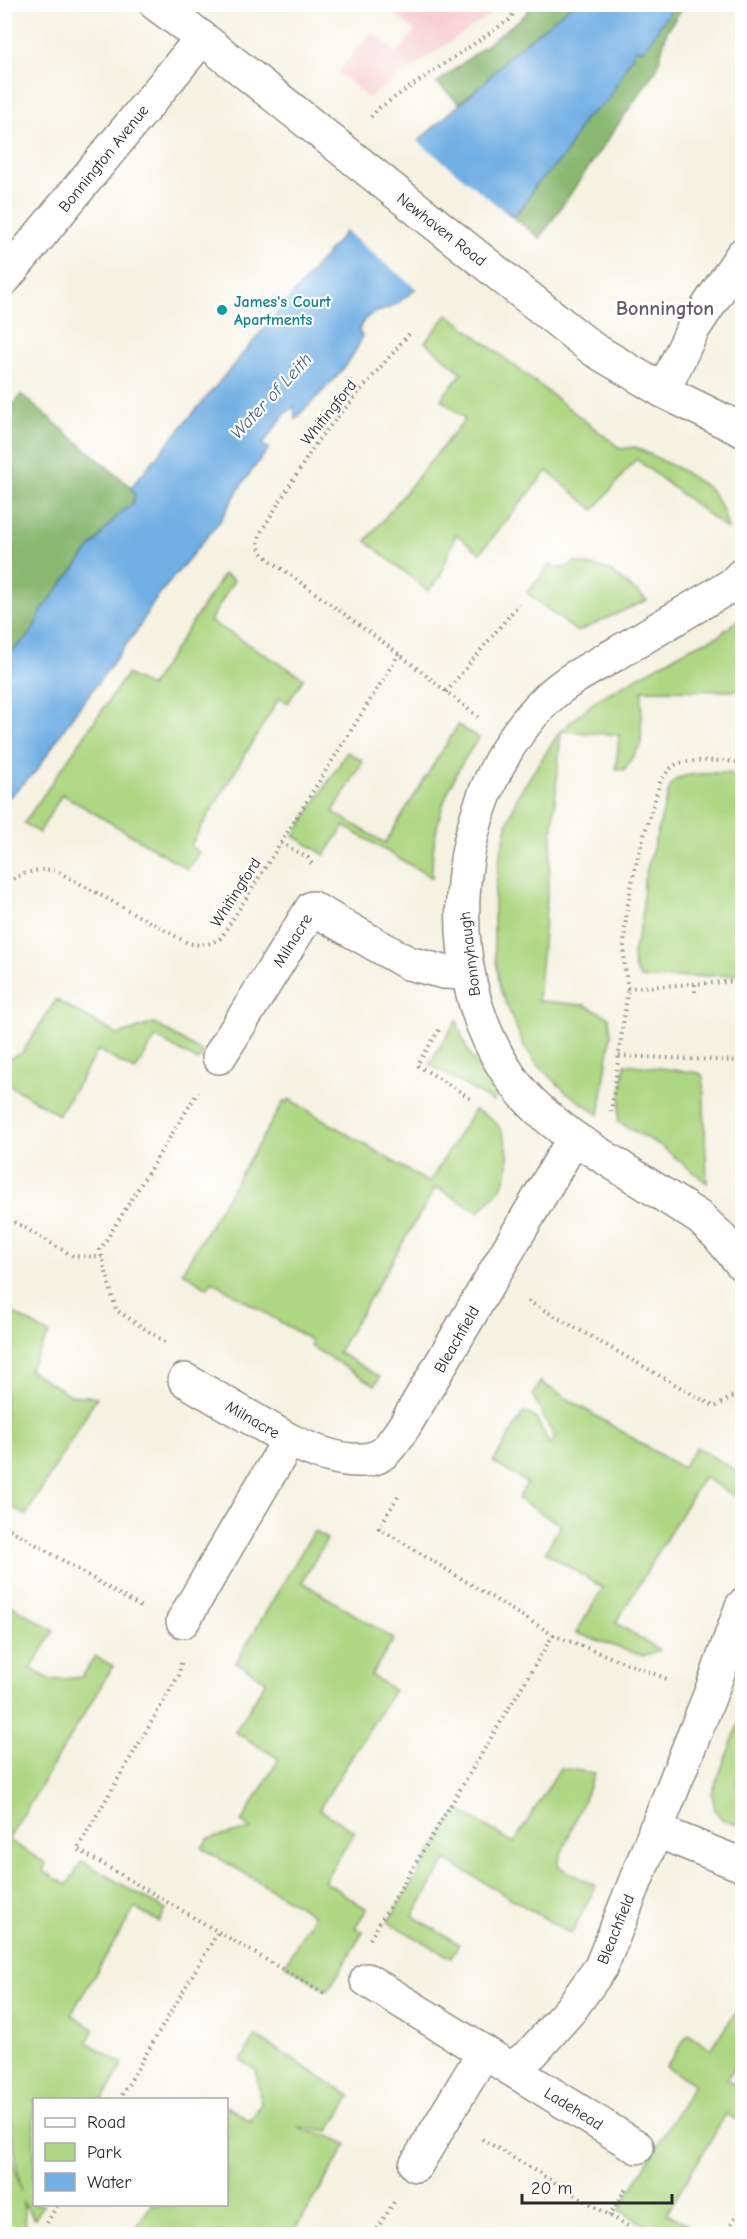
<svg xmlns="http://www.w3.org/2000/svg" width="747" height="2239" viewBox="0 0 747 2239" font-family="'Comic Neue',sans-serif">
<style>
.built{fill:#f7cfd3}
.green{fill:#aed783;stroke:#6c8157;stroke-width:1.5}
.forest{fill:#8ab871;stroke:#5a724e;stroke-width:1.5}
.water{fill:#70aee3;stroke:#4e6c87;stroke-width:1.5}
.pier{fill:#f6f2e2}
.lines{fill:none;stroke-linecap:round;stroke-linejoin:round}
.minor-casing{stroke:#908e86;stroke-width:36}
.path{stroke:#908e86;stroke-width:4;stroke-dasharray:1.5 4.5;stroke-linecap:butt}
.minor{stroke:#fff;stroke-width:33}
.culture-dot{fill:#0f9aa8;stroke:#fff;stroke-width:2}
.labels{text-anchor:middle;stroke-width:4.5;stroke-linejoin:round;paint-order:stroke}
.street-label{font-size:16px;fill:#2b2b2b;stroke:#fff}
.culture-label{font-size:16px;font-weight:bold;fill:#0d838f;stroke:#fff;text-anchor:start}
.water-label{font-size:18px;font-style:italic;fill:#475f75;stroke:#fff}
.quarter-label{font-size:20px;font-weight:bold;fill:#6a5a67;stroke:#fff}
</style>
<rect width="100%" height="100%" fill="#fff"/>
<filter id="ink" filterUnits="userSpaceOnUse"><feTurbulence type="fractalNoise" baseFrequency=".0167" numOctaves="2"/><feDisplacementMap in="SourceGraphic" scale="12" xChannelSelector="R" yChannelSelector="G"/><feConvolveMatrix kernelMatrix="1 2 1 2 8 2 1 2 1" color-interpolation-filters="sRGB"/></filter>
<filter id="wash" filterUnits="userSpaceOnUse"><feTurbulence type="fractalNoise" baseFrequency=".008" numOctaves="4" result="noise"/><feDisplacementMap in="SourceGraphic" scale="24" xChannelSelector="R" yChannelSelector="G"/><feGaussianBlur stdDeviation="1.35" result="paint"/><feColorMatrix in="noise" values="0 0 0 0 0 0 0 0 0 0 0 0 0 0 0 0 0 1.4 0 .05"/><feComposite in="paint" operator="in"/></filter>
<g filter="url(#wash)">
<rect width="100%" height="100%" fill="#f6f2e2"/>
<polygon class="built" points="384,5 501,5 498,9 368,98 338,72 372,32 397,53 415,31"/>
<g class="green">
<polygon points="448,314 621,449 635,447 681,470 710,489 724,512 728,530 636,459 594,510 547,471 480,553 456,534 440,577 428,591 366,541 465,419 441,399 462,373 425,342"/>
<path d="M575,562L609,570L647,600L577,632L527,593L550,565C560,569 567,569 575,562Z"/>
<polygon points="224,574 234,580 210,621 304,678 288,703 279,698 190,846 199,852 188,869 62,794 39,833 24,823 127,674 150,687"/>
<polygon points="742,617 742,691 642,690 641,744 624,770 616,769 619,735 561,731 538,1001 585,1005 609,1017 611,1035 599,1115 566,1092 536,1063 524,1046 500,989 494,945 494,900 499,861 508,822 518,795 561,730 598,699 690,648 718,636"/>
<path d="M458,725L479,738C448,779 431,827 432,878L344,826L325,855L294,836L347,752L363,761L333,812L385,843Z"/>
<path d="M714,773L742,774V974L653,979L641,978L634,968L633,953L642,920L644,880L670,787C677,772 700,775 714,773Z"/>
<polygon points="56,1000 118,1035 154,1023 203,1053 198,1061 156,1037 135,1071 98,1050 59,1115 4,1082 5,1060 22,1053"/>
<path d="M457,1020C464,1049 477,1071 498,1090L493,1102L429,1064Z"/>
<polygon points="625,1064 700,1073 703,1077 707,1183 661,1146 618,1122"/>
<path d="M289,1099L429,1183L474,1110C479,1112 486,1115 491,1118C508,1132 513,1163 503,1184C498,1194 486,1204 478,1212L436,1187L338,1352L380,1377L375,1385L310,1346L312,1341L212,1281L208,1288L182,1272L284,1101L287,1103Z"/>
<polygon points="5,1308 49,1334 29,1370 70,1395 97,1397 26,1515 7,1504 5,1508"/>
<polygon points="540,1382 682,1468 696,1447 742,1474 742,1490 738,1498 703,1477 616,1623 660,1650 643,1656 576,1633 603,1588 545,1552 561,1525 518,1499 527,1483 493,1462 524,1412 536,1418 550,1445 555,1438 533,1396"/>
<polygon points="314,1531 327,1539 302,1582 394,1639 371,1675 394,1690 319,1809 355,1832 324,1881 367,1909 355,1927 363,1932 328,1991 285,1965 314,1915 202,1848 208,1839 251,1829 241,1822 279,1759 235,1732 266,1681 236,1662"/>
<polygon points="4,1601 54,1631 31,1669 51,1680 82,1677 95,1656 113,1666 8,1840 46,1863 43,1871 67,1885 82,1861 166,1910 159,1922 135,1908 71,2014 94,2029 87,2042 123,2064 103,2099 34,2100 34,2204 43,2205 35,2219 23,2203 27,2234 4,2234 5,2128 21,2192 4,2078 5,2057 15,2043 4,2031"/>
<polygon points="742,1715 742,1768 736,1784 742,1786 742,1826 722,1819 715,1810 712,1793"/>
<polygon points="560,1768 595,1773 558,1862 559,1867 596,1886 571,1934 446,1860 413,1916 459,1944 451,1958 388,1922 458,1809 514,1843"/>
<polygon points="742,2003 742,2056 727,2079 742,2090 742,2123 726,2114 667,2213 702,2234 661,2234 619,2210 694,2084 666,2067 688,2034 711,2049"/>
<polygon points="255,2036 351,2096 329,2131 300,2127 304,2130 327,2135 347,2144 293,2234 132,2234 151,2205 226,2204 227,2106 250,2121 261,2104 256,2070 241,2061"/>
</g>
<g class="forest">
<polygon points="532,5 572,5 509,56 485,82 459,103 437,83 525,15"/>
<polygon points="674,5 688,5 678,14 667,31 657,68 540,238 502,209 514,216 526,202 535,186 564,156 584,119 608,100 636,49 644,50"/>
<polygon points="21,394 131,487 135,495 132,505 122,511 109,525 44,607 30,635 5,657 4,420"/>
</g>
<path class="water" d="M572,5H674L644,50L636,49L608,100L584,119L564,156L535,186L526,202L514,216L501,209C468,241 435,275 398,303C383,314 365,309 359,331L362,336C351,369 318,394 295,419L294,406L285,414L262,445L269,448L242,484L220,521L157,597L138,629L72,717L37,770L5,801V657L30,635L44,607L109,525L122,511L132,505L135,495L131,487L346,231L418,141L485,82L509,56Z"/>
<polygon class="pier" points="415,139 514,219 502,212 419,291 343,229"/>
</g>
<g filter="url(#ink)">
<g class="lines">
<g class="minor-casing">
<g id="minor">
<polyline points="156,4 202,38 593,349 663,391 742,430"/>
<polyline points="4,279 202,38"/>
<polyline points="663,391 693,329 742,255"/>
<polyline points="219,1057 312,908 408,963 444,972 468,973"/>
<path d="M574,1138C550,1120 526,1101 509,1075C435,966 451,793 546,700C565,681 591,668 614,655C653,632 692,608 732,585L742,575"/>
<polyline points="185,1380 289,1440"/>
<path d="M183,1621L289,1440C312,1451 351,1467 377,1457C388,1452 398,1435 405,1425L574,1138L700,1218L718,1235L742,1264"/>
<polyline points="655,1830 742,1865"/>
<polyline points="367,1980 511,2069 532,2053 570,2010 601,1967 710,1695 742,1606"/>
<polyline points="511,2069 637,2147"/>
<polyline points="416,2165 484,2052"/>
</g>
</g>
<g class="path">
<polyline points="371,117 379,108 509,20 520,4"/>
<path d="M409,334L318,440L262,530C254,547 260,552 274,563L399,654L478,717"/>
<polyline points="446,692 519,604"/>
<path d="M742,762C724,761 697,759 680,763C670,766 665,775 660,783C641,845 614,922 628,988L742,981"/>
<polyline points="281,843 308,858 313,866"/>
<path d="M4,887C19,872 36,869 55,870L188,943C202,946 209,945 221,938L399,654"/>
<polyline points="695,992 695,984"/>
<polyline points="439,1030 417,1065 472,1099"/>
<polyline points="619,1056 742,1061"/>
<polyline points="611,1112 628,988"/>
<polyline points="4,1216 73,1256 102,1257"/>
<polyline points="528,1301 715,1407 742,1391"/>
<polyline points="165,1342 116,1310 100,1250 198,1092"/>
<polyline points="5,1526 144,1609"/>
<polyline points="553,1635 670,1680"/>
<polyline points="181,1663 179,1675 77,1849 326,1995"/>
<polyline points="370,1939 553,1635 379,1528 399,1495"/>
<polyline points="119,2100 218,1932"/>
<polyline points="482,2139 641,2234"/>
<polyline points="609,2216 626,2188"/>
<polyline points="47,2223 58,2204"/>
<polyline points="374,2234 394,2202"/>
<polyline points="725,2234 742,2206"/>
</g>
<use href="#minor" class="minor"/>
</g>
</g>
<circle class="culture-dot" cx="222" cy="310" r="6"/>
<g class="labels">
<g class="street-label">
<text transform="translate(103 158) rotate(-51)" y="6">Bonnington Avenue</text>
<text transform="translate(442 229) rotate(38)" y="6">Newhaven Road</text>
<text transform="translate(328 412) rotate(-51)" y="6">Whitingford</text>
<text transform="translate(235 892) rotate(-57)" y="6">Whitingford</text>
<text transform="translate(292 940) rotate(-58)" y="6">Milnacre</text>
<text transform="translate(469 954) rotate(-97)" y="6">Bonnyhaugh</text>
<text transform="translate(456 1339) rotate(-60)" y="6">Bleachfield</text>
<text transform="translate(253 1419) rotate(30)" y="6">Milnacre</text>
<text transform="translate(615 1929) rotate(-68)" y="6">Bleachfield</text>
<text transform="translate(574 2108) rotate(32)" y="6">Ladehead</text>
</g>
<g class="culture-label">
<text x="234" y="307">James's Court<tspan x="234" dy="18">Apartments</tspan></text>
</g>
<g class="water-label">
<text transform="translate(271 396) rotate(-47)" y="6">Water of Leith</text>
</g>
<g class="quarter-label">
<text x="665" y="315">Bonnington</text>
</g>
</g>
<rect width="747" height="2239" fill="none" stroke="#fff" stroke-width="24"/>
<rect x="33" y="2098" width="195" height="108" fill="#ffffff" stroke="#aaaaaa" stroke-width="1.5"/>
<rect x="45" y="2118" width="30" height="9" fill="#ffffff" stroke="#aaaaaa" stroke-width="1.5"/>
<text x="87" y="2128" font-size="18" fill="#2b2b2b">Road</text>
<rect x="45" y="2143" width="30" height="18" fill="#aed783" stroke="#aaaaaa" stroke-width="1.5"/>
<text x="87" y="2158" font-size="18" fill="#2b2b2b">Park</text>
<rect x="45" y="2173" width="30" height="18" fill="#70aee3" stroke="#aaaaaa" stroke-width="1.5"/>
<text x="87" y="2188" font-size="18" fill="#2b2b2b">Water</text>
<path d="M522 2194v9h150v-9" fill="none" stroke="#2b2b2b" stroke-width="3"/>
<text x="531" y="2194" font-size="18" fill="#2b2b2b" stroke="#ffffff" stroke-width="4.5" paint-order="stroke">20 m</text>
</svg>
